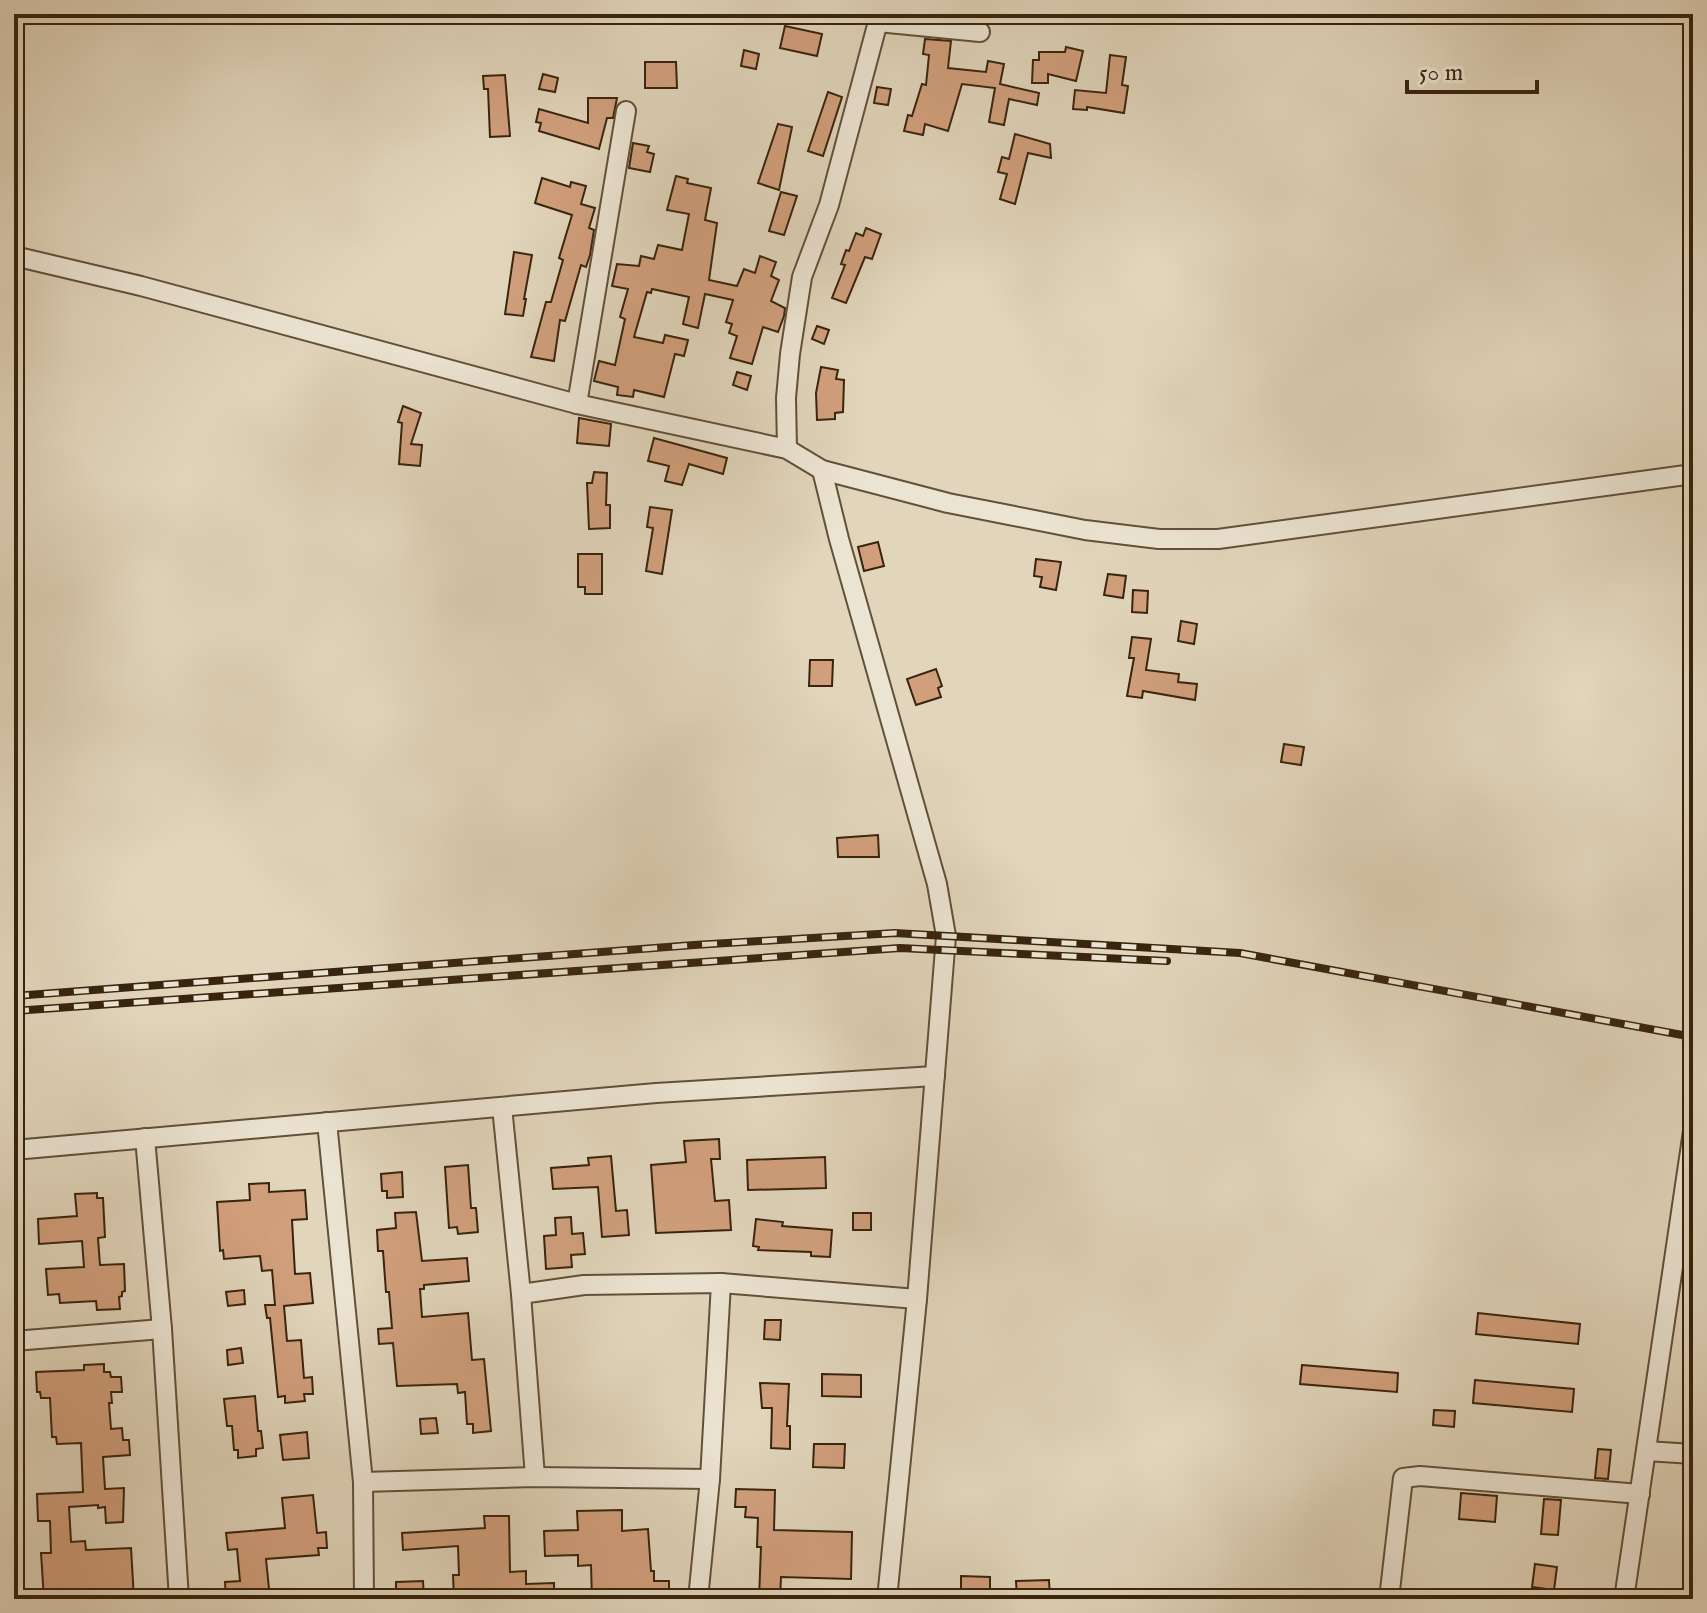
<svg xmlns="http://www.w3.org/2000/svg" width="1707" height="1613" viewBox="0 0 1707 1613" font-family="'IM FELL English',serif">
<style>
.building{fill:#d19f7c;stroke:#38240d;stroke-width:2}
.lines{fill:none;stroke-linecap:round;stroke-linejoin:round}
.minor-casing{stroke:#625038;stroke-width:22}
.minor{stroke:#ece4d3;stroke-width:18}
.rail-casing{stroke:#38240d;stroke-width:8}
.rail{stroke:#ece4d3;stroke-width:5;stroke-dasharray:15;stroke-linecap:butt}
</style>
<rect width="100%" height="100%" fill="#e1d5bb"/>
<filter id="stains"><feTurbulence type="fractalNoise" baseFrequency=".0025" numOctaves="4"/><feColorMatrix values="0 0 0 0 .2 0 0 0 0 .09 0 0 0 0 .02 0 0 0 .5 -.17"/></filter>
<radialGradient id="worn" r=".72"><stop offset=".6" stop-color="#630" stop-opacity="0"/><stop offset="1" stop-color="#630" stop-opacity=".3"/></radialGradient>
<g class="building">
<polygon points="785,26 822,34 817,56 780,48"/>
<polygon points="925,39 951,41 948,68 986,72 988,61 1004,64 1000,84 1039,93 1037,105 1009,99 1004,125 989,122 995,88 962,84 948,131 925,124 923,135 904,131 908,115 912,116 922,84 926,85 929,55 923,54"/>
<polygon points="1066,47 1083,51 1076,81 1048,74 1048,83 1032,83 1033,60 1039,60 1039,52 1065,52"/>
<polygon points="744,50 759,54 756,69 741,66"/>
<polygon points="1110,55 1126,57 1122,85 1128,86 1124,113 1087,107 1087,110 1073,109 1075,90 1106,93"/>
<polygon points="645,62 676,62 677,88 645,88"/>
<polygon points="543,74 558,78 555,92 539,89"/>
<polygon points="505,75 510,136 490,137 488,89 484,89 483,76"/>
<polygon points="877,87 891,89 888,105 874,103"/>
<polygon points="828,92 842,97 823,156 808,151"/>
<polygon points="588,98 617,98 613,118 607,118 599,149 539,131 541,123 536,122 539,109 588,123"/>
<polygon points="778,124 792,127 779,190 758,183"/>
<polygon points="1015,134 1050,144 1051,158 1028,153 1015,204 1000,199 1007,174 998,172 1002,157 1009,159"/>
<polygon points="633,143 649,146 647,152 654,154 650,172 629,168"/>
<polygon points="676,176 688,179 687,183 711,188 705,220 717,223 709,280 737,286 744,269 755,273 760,256 776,262 771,276 779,280 771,301 785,308 784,316 778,332 763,327 752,364 730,358 737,336 729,333 732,324 726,322 733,300 705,294 698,328 683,324 689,297 652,289 651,293 647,292 634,337 663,343 665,335 688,340 684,356 675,354 664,397 634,390 633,397 617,395 618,387 594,381 599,361 615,365 625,319 620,317 628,289 612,286 617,264 639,266 641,256 654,259 658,245 682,250 689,214 667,210"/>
<polygon points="542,178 570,187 571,182 586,186 581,204 595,208 589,228 594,230 590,255 586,267 581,265 565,321 560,320 554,361 531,357 546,302 551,302 563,260 559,258 572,215 535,203"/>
<polygon points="781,192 797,196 784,235 769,231"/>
<polygon points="866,228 881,234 872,259 865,257 846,303 832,298 845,265 841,264 846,250 849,251 856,233 863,236"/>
<polygon points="514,252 532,255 524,299 526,299 523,316 505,314"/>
<polygon points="817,326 829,330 824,344 812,339"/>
<polygon points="821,367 838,370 836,379 844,380 843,412 835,413 835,419 817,420 816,393"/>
<polygon points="737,372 751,376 747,390 733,385"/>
<polygon points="403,406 421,413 411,444 422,445 420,466 399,464 402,423 398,422"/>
<polygon points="579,418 611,424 609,446 577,443"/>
<polygon points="654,438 727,458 723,474 689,464 682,485 665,481 669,466 648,461"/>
<polygon points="594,472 607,473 606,505 610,505 610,528 589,529 587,483 592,483"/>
<polygon points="650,507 672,510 662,574 646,571 653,528 647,527"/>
<polygon points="878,542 884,566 864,571 858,547"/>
<polygon points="578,554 602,554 602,594 585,594 585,587 578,587"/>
<polygon points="1036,559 1061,562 1056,590 1040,587 1042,577 1034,576"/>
<polygon points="1108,574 1126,576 1123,598 1104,595"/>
<polygon points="1133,590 1148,591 1147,613 1132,612"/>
<polygon points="1181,621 1197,624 1194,644 1178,641"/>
<polygon points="1132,637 1151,639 1146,670 1179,674 1178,682 1197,684 1195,700 1143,691 1142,698 1127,696 1134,658 1129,658"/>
<polygon points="810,660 833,660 832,686 809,686"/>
<polygon points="936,669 942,686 938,688 941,697 916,705 907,679"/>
<polygon points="1284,744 1304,747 1301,765 1281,762"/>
<polygon points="878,835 879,857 838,857 837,838"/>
<polygon points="719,1139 720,1159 711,1159 715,1201 729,1200 731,1230 656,1233 651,1165 686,1162 684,1141"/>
<polygon points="611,1156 616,1211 627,1210 629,1235 602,1237 598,1187 553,1189 551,1168 589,1165 588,1158"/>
<polygon points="825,1157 826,1188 748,1190 747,1160"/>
<polygon points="468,1165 471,1208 476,1208 478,1232 458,1234 457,1227 449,1228 445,1167"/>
<polygon points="402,1172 403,1197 387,1198 387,1191 382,1191 381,1174"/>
<polygon points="269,1183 269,1192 305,1190 307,1219 292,1220 295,1274 310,1273 313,1303 284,1306 287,1341 301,1340 304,1378 312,1377 313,1394 304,1394 305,1401 285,1403 285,1396 278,1397 270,1318 267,1318 265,1305 275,1305 272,1270 262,1271 260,1256 224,1259 223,1250 220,1251 217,1202 250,1200 249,1184"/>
<polygon points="97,1193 97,1198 103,1198 105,1237 98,1238 100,1265 124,1264 125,1291 122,1292 122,1296 119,1297 120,1309 97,1310 96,1301 60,1303 59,1294 48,1295 46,1269 84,1267 82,1241 39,1244 38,1219 77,1216 75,1194"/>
<polygon points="416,1212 422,1261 467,1258 469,1281 424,1285 424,1289 420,1289 422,1317 468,1313 472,1360 484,1359 491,1431 473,1433 473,1424 467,1424 465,1392 458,1393 457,1384 397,1386 393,1343 379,1344 378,1329 392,1328 389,1292 386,1292 383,1251 378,1251 377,1230 396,1228 395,1213"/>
<rect x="853" y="1213" width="18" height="17"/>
<polygon points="571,1217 572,1234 583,1233 585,1254 571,1255 572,1267 546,1269 544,1236 556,1235 555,1218"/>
<polygon points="756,1219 783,1222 782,1226 832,1230 830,1257 811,1256 811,1252 758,1250 759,1247 753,1246"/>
<polygon points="244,1290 245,1304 228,1306 226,1292"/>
<polygon points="1478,1313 1580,1324 1578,1344 1476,1334"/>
<polygon points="765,1320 781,1320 780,1340 764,1339"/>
<polygon points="241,1348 243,1363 228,1365 227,1350"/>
<polygon points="104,1364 104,1372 110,1372 111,1377 121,1377 122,1392 111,1392 112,1403 109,1403 111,1429 122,1428 123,1440 129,1440 130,1455 103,1457 105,1489 124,1488 123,1522 106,1523 105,1507 98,1508 98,1505 69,1507 71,1542 85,1541 86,1550 131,1548 134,1599 44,1599 41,1553 51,1553 50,1521 38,1521 37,1494 83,1492 81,1443 57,1444 56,1437 52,1437 50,1398 41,1398 40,1392 37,1392 36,1372 84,1370 84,1365"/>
<polygon points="1302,1365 1398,1373 1397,1392 1300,1384"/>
<polygon points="822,1374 861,1375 861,1397 822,1396"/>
<polygon points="1475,1380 1574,1389 1572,1412 1473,1403"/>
<polygon points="760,1383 789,1384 787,1426 790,1426 790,1449 771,1448 772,1408 762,1408"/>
<polygon points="255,1396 258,1431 261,1431 263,1448 256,1449 256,1456 238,1458 238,1450 234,1450 232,1426 227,1426 224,1399"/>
<polygon points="1434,1410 1455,1411 1454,1427 1433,1425"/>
<polygon points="436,1418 438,1433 421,1434 420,1419"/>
<polygon points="307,1432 309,1458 283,1460 280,1435"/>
<polygon points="814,1444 845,1444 844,1468 813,1467"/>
<polygon points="1598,1449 1611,1450 1608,1479 1595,1478"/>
<polygon points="736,1489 775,1490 774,1530 852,1532 851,1579 781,1577 780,1599 759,1599 761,1547 757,1547 758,1518 745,1517 746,1507 735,1507"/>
<polygon points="1461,1493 1497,1496 1495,1522 1459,1519"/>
<polygon points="313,1495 317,1533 326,1532 327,1548 318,1548 319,1555 266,1559 270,1599 226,1599 225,1582 240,1581 237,1549 228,1550 226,1533 285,1528 282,1498"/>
<polygon points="1544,1499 1561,1500 1558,1535 1541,1534"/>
<polygon points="622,1510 622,1531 648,1529 651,1571 654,1571 654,1581 669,1581 669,1596 659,1596 659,1599 592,1599 591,1565 578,1566 578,1555 545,1556 544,1531 578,1530 577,1511"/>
<polygon points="484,1516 509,1516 510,1572 526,1571 526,1584 554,1583 554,1599 454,1599 453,1575 459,1575 458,1546 403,1550 402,1533 485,1528"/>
<polygon points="1535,1564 1557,1567 1554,1590 1532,1587"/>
<polygon points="961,1576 990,1577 990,1599 961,1599"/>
<polygon points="1049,1580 1050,1599 1017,1599 1016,1581"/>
<polygon points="423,1581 424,1599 396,1599 396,1582"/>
</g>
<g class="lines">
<g class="minor-casing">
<g id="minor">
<polyline points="878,22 980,32"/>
<polyline points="14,256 141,286 577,404 787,449 822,470 948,503 1085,530 1159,539 1218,539 1693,474"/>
<polyline points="577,404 626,111"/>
<polyline points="787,449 786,398 790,354 802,277 829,205 880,14"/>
<polyline points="822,470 839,539 937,884 946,936 917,1299 887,1599"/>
<polyline points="502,1107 521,1294 535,1477"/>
<polyline points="327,1122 363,1482 364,1599"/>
<polyline points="145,1138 162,1329 179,1599"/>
<polyline points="14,1150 656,1093 935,1076"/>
<polyline points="521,1294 584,1285 721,1283 917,1299"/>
<polyline points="14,1341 162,1329"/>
<polyline points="1646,1451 1693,1454"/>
<polyline points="363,1482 535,1477 710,1479"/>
<polyline points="698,1599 710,1479 721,1283"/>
<polyline points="1389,1599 1403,1478 1420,1476 1640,1494"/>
<polyline points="1624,1599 1693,1131"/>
</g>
</g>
<use href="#minor" class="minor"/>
<g class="rail-casing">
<g id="rail">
<polyline points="14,996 694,945 895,933 1240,953 1693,1037"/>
<polyline points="14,1011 900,948 1167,961"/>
</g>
</g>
<use href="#rail" class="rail"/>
</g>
<rect width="1707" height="1613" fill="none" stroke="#e1d5bb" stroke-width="48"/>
<rect x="16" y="16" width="1675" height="1581" fill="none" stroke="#38240d" stroke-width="4"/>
<rect x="24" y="24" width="1659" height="1565" fill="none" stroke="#38240d" stroke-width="2"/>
<path d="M1407 80v12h130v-12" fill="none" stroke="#38240d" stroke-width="4"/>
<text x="1419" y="80" font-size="24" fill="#38240d" stroke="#ece4d3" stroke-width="6" paint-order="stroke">50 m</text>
<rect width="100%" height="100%" filter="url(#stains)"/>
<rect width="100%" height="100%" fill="url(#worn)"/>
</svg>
